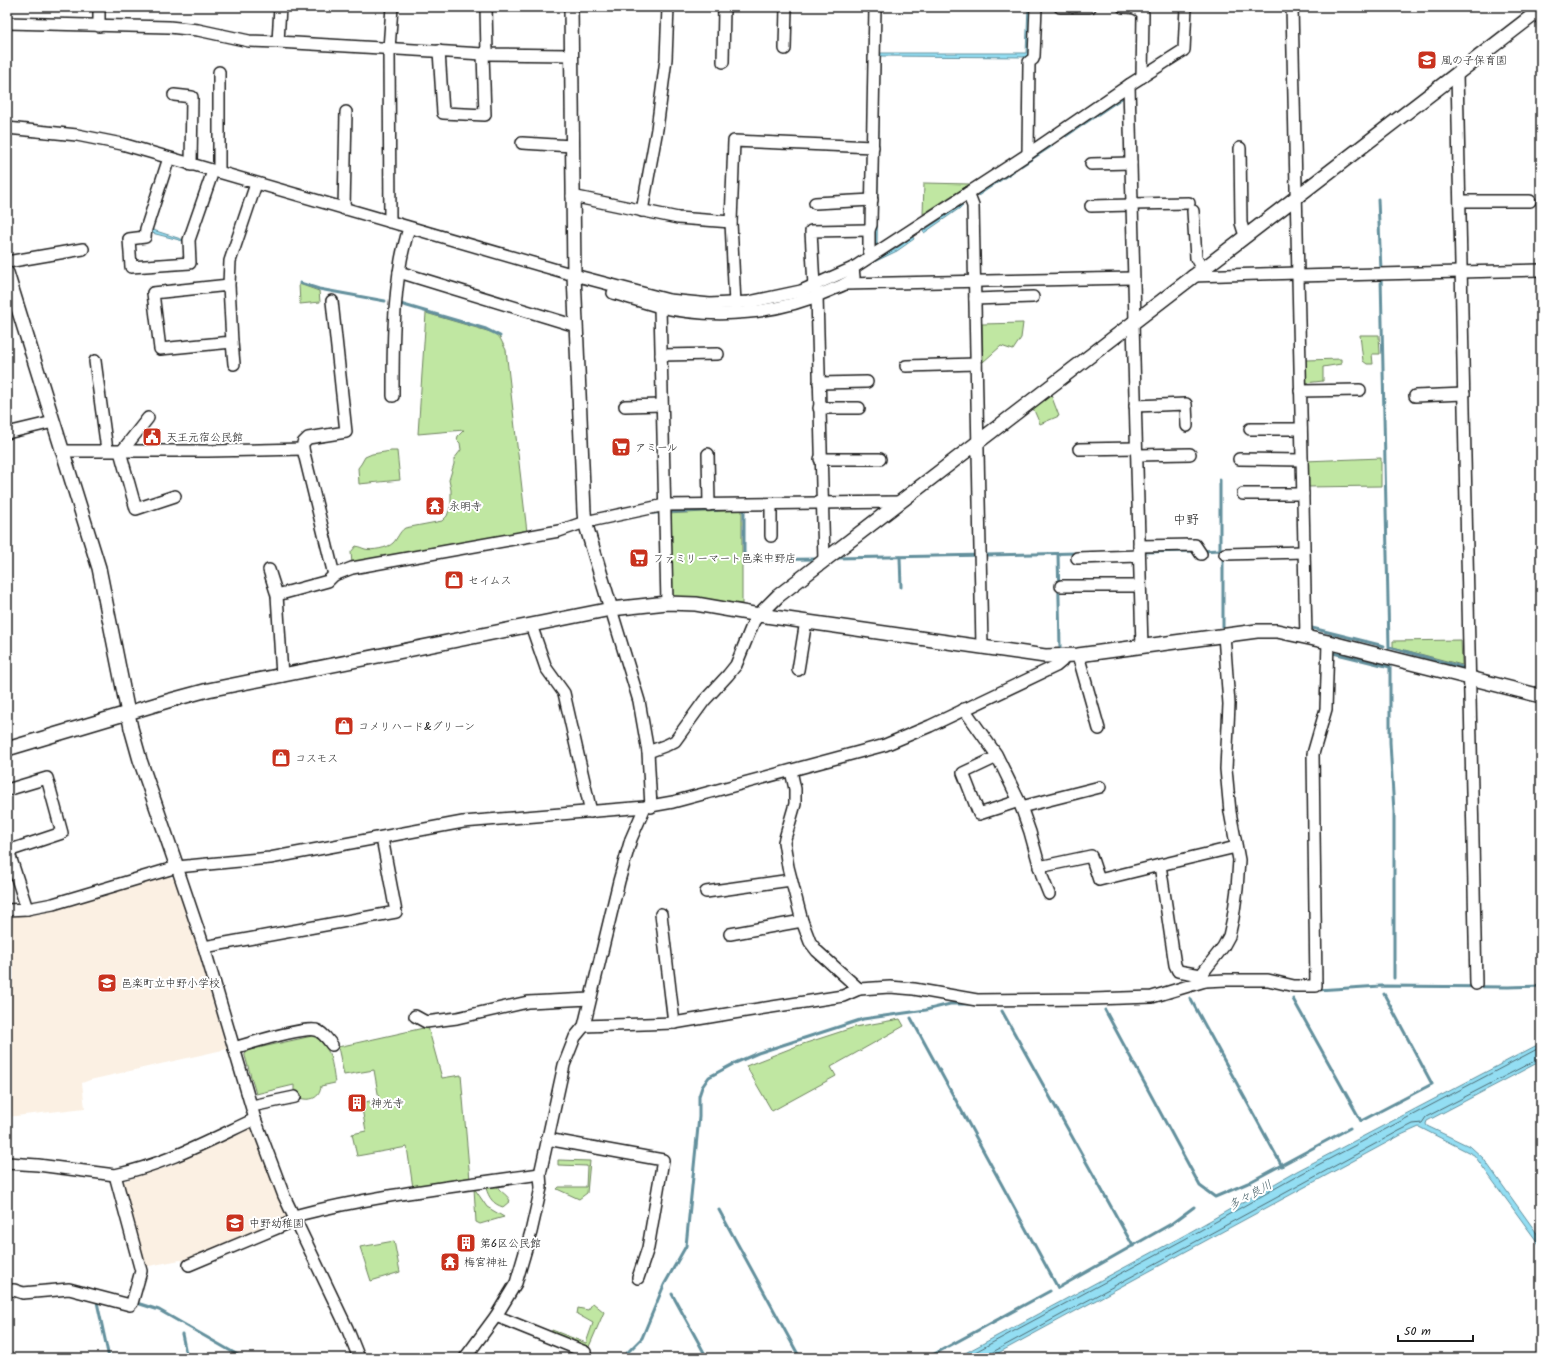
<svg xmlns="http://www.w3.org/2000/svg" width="1548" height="1365" viewBox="0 0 1548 1365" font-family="Kalam,'Klee One',sans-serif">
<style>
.built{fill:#fbf0e3}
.green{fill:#c0e7a2;stroke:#6e825f}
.water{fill:#93def3;stroke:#63909d}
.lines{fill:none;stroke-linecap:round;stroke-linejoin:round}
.shore{stroke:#4c6a72;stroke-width:1}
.stream{stroke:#63909d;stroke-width:3}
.minor-casing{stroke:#1c1c1c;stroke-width:14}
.tertiary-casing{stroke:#1c1c1c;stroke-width:16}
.minor{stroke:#fff;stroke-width:11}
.tertiary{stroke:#fff;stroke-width:13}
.labels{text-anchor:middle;stroke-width:4;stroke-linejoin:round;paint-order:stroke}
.poi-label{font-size:11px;fill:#1c1c1c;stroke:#fff;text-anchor:start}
.water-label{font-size:12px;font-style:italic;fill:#466067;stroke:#fff}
.quarter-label{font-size:13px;fill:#1c1c1c;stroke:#fff}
</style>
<rect width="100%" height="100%" fill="#fff"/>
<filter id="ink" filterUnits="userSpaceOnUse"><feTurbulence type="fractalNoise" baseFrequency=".025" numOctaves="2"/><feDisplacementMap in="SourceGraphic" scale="8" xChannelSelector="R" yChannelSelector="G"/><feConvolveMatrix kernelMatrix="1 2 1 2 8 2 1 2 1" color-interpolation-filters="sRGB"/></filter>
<g filter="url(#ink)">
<g class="built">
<polygon points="168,876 177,880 227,1049 90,1080 82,1083 85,1108 7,1117 7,916 40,914"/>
<polygon points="252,1127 291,1219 189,1262 180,1260 144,1267 121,1182 170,1166"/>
</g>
<g class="green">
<polygon points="924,183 970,184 923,214"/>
<polygon points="299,284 319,291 320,302 300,304"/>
<path d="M426,313L494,333L500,338L506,350L527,532L352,564L351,552L356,546C360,547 362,548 365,549C372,551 388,548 393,543C398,538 399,532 405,528L442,521L447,516L451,505V490L449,480L454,464V459L461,450L460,443L457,440L458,436L464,430L418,434Z"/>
<polygon points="1023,323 1021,338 1013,350 1001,346 983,362 982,324"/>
<polygon points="1360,335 1379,335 1380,354 1372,354 1373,364 1367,364 1363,361"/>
<polygon points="1341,359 1341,364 1323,367 1323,381 1305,383 1305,360"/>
<polygon points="1051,395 1059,416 1040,424 1033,408"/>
<polygon points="391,451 397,451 400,480 359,484 358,468 361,464 365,457 372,454"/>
<polygon points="1381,458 1381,486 1306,487 1305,461"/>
<polygon points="742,510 742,604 696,598 669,598 667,514"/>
<polygon points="1461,640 1462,665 1393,647 1393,641"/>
<polygon points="900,1019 904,1026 831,1067 836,1076 772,1111 746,1066 797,1046 855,1027"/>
<polygon points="428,1027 442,1078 461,1075 470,1180 413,1188 407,1147 357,1156 352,1134 366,1131 361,1103 379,1099 374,1070 344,1075 338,1047"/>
<path d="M312,1036C332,1043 332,1066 335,1083L321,1086C320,1099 310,1101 299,1098L294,1091V1085L256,1094L245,1056V1053L249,1050Z"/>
<polygon points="558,1160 590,1161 587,1193 579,1199 557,1189 559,1187 586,1187 587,1166 558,1165"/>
<path d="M496,1183C498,1192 507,1193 510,1201L503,1207C493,1204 489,1198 486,1188L488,1184Z"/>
<polygon points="474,1188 487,1207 504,1217 480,1224 476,1222"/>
<polygon points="394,1241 400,1272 371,1281 360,1247"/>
<polygon points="593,1303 604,1312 588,1349 551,1334 552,1330 586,1343 593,1323 577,1314 578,1308 588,1310"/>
</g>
<g class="water">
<polygon points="1028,7 1030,7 1029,57 880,56 877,247 874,247 878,53 1026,53"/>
<polygon points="1124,95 1125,97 1066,137 1065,135"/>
<polygon points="1052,145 1053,146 1021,167 1020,166"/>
<polygon points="1014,169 1015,171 978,196 977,194"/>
<polygon points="962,205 963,206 924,233 923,231"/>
<polygon points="153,230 184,240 183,241 152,233"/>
<polygon points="913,237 914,239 897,251 874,262 873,260 894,250"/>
<polygon points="1541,1043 1541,1061 1427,1121 1426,1124 1427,1126 1471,1147 1483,1158 1541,1239 1541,1247 1474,1155 1419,1127 1401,1135 989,1358 956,1358 1183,1236 1297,1171"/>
</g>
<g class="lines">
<g class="shore">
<polyline points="964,1358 1185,1239 1299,1175 1541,1047"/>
<polyline points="988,1358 991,1353 1399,1131 1413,1124 1422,1123 1426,1117 1538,1059 1541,1058"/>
</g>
<g class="stream">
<polyline points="1539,18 1541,78"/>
<polyline points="1378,199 1381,271"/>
<polyline points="1381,277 1389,647 1462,667"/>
<polyline points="300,283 319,289 385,301"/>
<polyline points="397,303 486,329 500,336"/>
<polyline points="1220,480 1220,550"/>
<polyline points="741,509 744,509 744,560 818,559"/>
<polyline points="653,513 717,510"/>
<polyline points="1201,551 1220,550 1223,557 1223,627"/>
<polyline points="1141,552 1196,551"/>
<polyline points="1058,554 1060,647"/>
<polyline points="900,557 901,587"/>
<polyline points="837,558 1078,553"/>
<polyline points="1312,628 1384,646"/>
<polyline points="1333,653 1390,667 1390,742 1394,812 1394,978"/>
<polyline points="1317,990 1381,986 1509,987 1541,986"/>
<polyline points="1190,998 1282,1166"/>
<polyline points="1293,999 1361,1121 1432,1084 1384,994"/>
<polyline points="1105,1010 1200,1186 1215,1197 1248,1183 1350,1128"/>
<polyline points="1002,1011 1133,1246"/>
<polyline points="911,1018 1058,1288 1171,1224 1194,1207"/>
<polyline points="719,1210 800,1358"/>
<polyline points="672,1294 707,1358"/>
<polyline points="97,1302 109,1358"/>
<polyline points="140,1304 159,1310 243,1358"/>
<polyline points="182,1334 187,1358"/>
<polyline points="622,1358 642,1338 664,1285 686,1246 699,1117 699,1096 702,1087 709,1077 735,1063 758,1053 863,1019 926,1010 950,1004 972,1004"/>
<polyline points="927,1358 1050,1291"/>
</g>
<g class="minor-casing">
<g id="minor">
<polyline points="486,7 487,54"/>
<polyline points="1060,7 1090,7"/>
<path d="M1123,7C1131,7 1138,7 1143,14L1142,77"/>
<polyline points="1292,7 1306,637"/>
<polyline points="7,23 169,27 198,30 249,41 278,42 483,54 571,55"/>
<polyline points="99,26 99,7"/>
<polyline points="278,42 280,7"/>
<polyline points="785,49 786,7"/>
<polyline points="439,51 443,113 485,115 483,54"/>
<polyline points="723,62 724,7"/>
<polyline points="1457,73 1476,984"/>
<polyline points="1129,85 1135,321"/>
<polyline points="174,95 192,97 191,165"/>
<polyline points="7,128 77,135 122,144 574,275 669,300 710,304 749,302 801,291 853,268 1028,154 1129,85 1184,50 1186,7"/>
<polyline points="522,143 572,146"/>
<polyline points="1240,148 1241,223 1245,236"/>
<polyline points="1028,154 1029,62 1033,59 1034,56 1036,7"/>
<polyline points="169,158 146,229 145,237 129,239 131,267 190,263 189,240 213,171"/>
<polyline points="1091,164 1131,163"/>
<polyline points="219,172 219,72"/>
<polyline points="968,193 973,206 982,647"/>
<polyline points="572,196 678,218 731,222"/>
<polyline points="1461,201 1530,201"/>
<polyline points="815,203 872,200"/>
<polyline points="1132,204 1189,203"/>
<polyline points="1091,206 1132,205"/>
<polyline points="344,209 346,112"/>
<polyline points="642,211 657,129 666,59 668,7"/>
<polyline points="1193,211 1196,258 1202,269"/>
<polyline points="390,222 389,49 392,7"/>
<polyline points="869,257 869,230 871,225 875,7"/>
<polyline points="7,262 83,249"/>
<polyline points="399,272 576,326"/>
<polyline points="1192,276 1298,273"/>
<polyline points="1298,276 1541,270"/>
<polyline points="845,284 1133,278"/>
<polyline points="229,285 153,293 160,349 232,342 229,285 230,261 256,184"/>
<polyline points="613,293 660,307"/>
<polyline points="975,299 1033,297"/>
<polyline points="332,301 346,432 308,438 303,443 303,449 334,575"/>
<polyline points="735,304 731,222 734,141 873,147"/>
<polyline points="1133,323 1142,647"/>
<polyline points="232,342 234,364"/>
<polyline points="661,355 718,354"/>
<polyline points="95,361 107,450"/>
<polyline points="906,366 976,364"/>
<polyline points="819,383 867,382"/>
<polyline points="1300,391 1360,390"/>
<path d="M393,396C393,351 393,305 401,260C403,249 406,238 409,228"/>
<polyline points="1415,396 1464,394"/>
<polyline points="625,406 662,405"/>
<polyline points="1135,406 1186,404 1187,426"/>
<polyline points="819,408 859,408"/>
<polyline points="148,418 122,451 121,455 136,509 175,496"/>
<polyline points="1250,429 1301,429"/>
<polyline points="7,433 53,422"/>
<polyline points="1079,449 1136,448"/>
<polyline points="62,452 68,451 208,451 303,449"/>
<polyline points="708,454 709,505"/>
<polyline points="1137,455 1190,454"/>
<polyline points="820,459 880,459"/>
<polyline points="1239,459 1302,460"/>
<polyline points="1243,494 1303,494"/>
<polyline points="771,504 771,536"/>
<polyline points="1139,546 1195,545 1201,554"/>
<polyline points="1225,554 1304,552"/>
<polyline points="1077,558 1139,556"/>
<polyline points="824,561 817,296 814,286 811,231 869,230"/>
<polyline points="269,570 277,595 282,676"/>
<polyline points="1061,586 1139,586"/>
<polyline points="277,595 328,581 334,575 352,568 559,531 585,522 665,505 899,502"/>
<path d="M667,603L660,307C717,320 778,314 831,290C838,287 849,284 854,277L853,268"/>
<polyline points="611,609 639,701 648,752 651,807"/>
<polyline points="531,625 546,668 564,693 591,812"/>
<polyline points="1078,655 1099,729"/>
<polyline points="798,670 806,621"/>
<polyline points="964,709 996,754 1019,801 1030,832 1043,879 1049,894"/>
<polyline points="648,752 667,745 675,741 704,701 728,675 736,665 754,621 759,615"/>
<polyline points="997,757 963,773 979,814 1019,801"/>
<polyline points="791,771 795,789 795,804 784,842 788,867 802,921 810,942 817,951 859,989 890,987 914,989 977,1000 1093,999 1152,997 1205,981 1226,980 1268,980 1294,986 1316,986 1313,754 1326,709 1328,642"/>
<polyline points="7,790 47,778 62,833 8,851"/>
<polyline points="1021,807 1100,787"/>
<polyline points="7,847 27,909"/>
<polyline points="1160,865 1236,847"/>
<polyline points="177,867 204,947 255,1119 284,1196 347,1328 359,1358"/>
<polyline points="1039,867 1091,856 1099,880 1160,865 1175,965 1178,971 1201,975"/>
<polyline points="706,892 791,880"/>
<polyline points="7,910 27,909 53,904 177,867 270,858 463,822 645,807 673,802 885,745 930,726 1056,666 1062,661 1063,656"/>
<polyline points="661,914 674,1023"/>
<polyline points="730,934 802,921"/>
<polyline points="204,947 396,912 382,838"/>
<polyline points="1205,981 1201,975 1223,947 1229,936 1233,918 1237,889 1239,860 1230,812 1226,769 1229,704 1224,635"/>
<polyline points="415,1016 426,1022 457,1018 528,1002 590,999"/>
<polyline points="584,1026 674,1023 733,1013 843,996 859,989"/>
<path d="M234,1048C251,1043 302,1027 316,1030C323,1032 328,1040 332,1045"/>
<polyline points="252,1106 295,1097"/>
<polyline points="547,1139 663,1160 648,1248 638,1278"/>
<path d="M7,1163L38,1165L115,1175C164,1165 210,1140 255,1119"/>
<path d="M294,1216C374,1195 458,1186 540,1174"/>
<polyline points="189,1265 296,1220"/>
<polyline points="7,1291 14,1290 23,1293 69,1289 130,1305 132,1303 141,1271 115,1175"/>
<polyline points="496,1316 585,1352"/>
<polyline points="465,1358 496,1316 516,1283 531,1232 541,1188 540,1174 564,1065 575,1037 584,1026 619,881 631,839 645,807"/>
</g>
</g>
<g class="tertiary-casing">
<g id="tertiary">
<polyline points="571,7 574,275 584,512 585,522 611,609"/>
<polyline points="7,273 99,568 131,728 140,760 177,867"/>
<polyline points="759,615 778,596 1541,9"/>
<polyline points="7,749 171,700 208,690 611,609 667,603 696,604 759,615 1045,656 1078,655 1257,631 1277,631 1328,642 1541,696"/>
</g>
</g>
<use href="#minor" class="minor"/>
<use href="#tertiary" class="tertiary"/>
</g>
</g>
<defs>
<g id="school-square" transform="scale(1)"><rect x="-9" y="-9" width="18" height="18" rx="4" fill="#c8321e" stroke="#fff"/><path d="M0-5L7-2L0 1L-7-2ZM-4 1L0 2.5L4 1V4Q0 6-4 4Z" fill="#fff"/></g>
<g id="civic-square" transform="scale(1)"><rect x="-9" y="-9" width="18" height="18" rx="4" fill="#c8321e" stroke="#fff"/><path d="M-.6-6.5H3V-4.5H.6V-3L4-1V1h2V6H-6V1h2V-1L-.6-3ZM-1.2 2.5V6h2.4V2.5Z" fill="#fff"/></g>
<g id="supermarket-square" transform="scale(1)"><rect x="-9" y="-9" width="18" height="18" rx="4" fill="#c8321e" stroke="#fff"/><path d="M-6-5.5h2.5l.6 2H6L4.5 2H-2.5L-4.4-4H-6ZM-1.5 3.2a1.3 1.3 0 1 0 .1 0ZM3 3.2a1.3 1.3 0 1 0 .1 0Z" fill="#fff"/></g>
<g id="temple-square" transform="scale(1)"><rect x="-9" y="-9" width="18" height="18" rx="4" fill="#c8321e" stroke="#fff"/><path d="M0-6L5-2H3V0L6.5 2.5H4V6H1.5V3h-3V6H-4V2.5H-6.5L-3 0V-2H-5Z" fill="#fff"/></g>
<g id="shop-square" transform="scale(1)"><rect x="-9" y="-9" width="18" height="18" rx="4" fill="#c8321e" stroke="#fff"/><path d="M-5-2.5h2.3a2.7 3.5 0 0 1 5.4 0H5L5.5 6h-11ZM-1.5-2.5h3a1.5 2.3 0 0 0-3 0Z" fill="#fff"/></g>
<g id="building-square" transform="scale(1)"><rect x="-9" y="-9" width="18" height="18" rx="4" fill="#c8321e" stroke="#fff"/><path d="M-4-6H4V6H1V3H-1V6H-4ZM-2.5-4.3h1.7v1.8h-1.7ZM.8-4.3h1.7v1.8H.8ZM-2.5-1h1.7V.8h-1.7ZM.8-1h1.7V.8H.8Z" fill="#fff"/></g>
</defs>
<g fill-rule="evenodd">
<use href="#school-square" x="1427" y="60"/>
<use href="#civic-square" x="152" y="437"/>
<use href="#supermarket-square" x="621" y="447"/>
<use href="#temple-square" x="435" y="506"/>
<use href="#supermarket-square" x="639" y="558"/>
<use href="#shop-square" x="454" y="580"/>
<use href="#shop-square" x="344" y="726"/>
<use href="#shop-square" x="281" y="758"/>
<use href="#school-square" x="107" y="983"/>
<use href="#building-square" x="357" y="1103"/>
<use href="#school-square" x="235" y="1223"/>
<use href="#building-square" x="466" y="1243"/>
<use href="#temple-square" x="450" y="1262"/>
</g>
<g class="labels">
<g class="poi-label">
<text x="1441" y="64">風の子保育園</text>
<text x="166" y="441">天王元宿公民館</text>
<text x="635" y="451">アミール</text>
<text x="449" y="510">永明寺</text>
<text x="653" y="562">ファミリーマート邑楽中野店</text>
<text x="468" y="584">セイムス</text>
<text x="358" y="730">コメリハード&amp;グリーン</text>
<text x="295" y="762">コスモス</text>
<text x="121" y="987">邑楽町立中野小学校</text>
<text x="371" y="1107">神光寺</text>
<text x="249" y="1227">中野幼稚園</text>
<text x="480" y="1247">第6区公民館</text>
<text x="464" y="1266">梅宮神社</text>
</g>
<g class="water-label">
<text transform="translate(1250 1195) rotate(-29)" y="4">多々良川</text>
</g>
<g class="quarter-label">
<text x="1186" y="524">中野</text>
</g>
</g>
<rect width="1548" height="1365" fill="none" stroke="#fff" stroke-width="24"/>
<rect x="12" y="12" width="1524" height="1341" fill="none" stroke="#1c1c1c" stroke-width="1.5" filter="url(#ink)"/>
<path d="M1398 1335v6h75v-6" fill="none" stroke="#1c1c1c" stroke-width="2"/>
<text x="1404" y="1335" font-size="12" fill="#1c1c1c" stroke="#ffffff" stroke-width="3" paint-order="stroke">50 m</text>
</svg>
